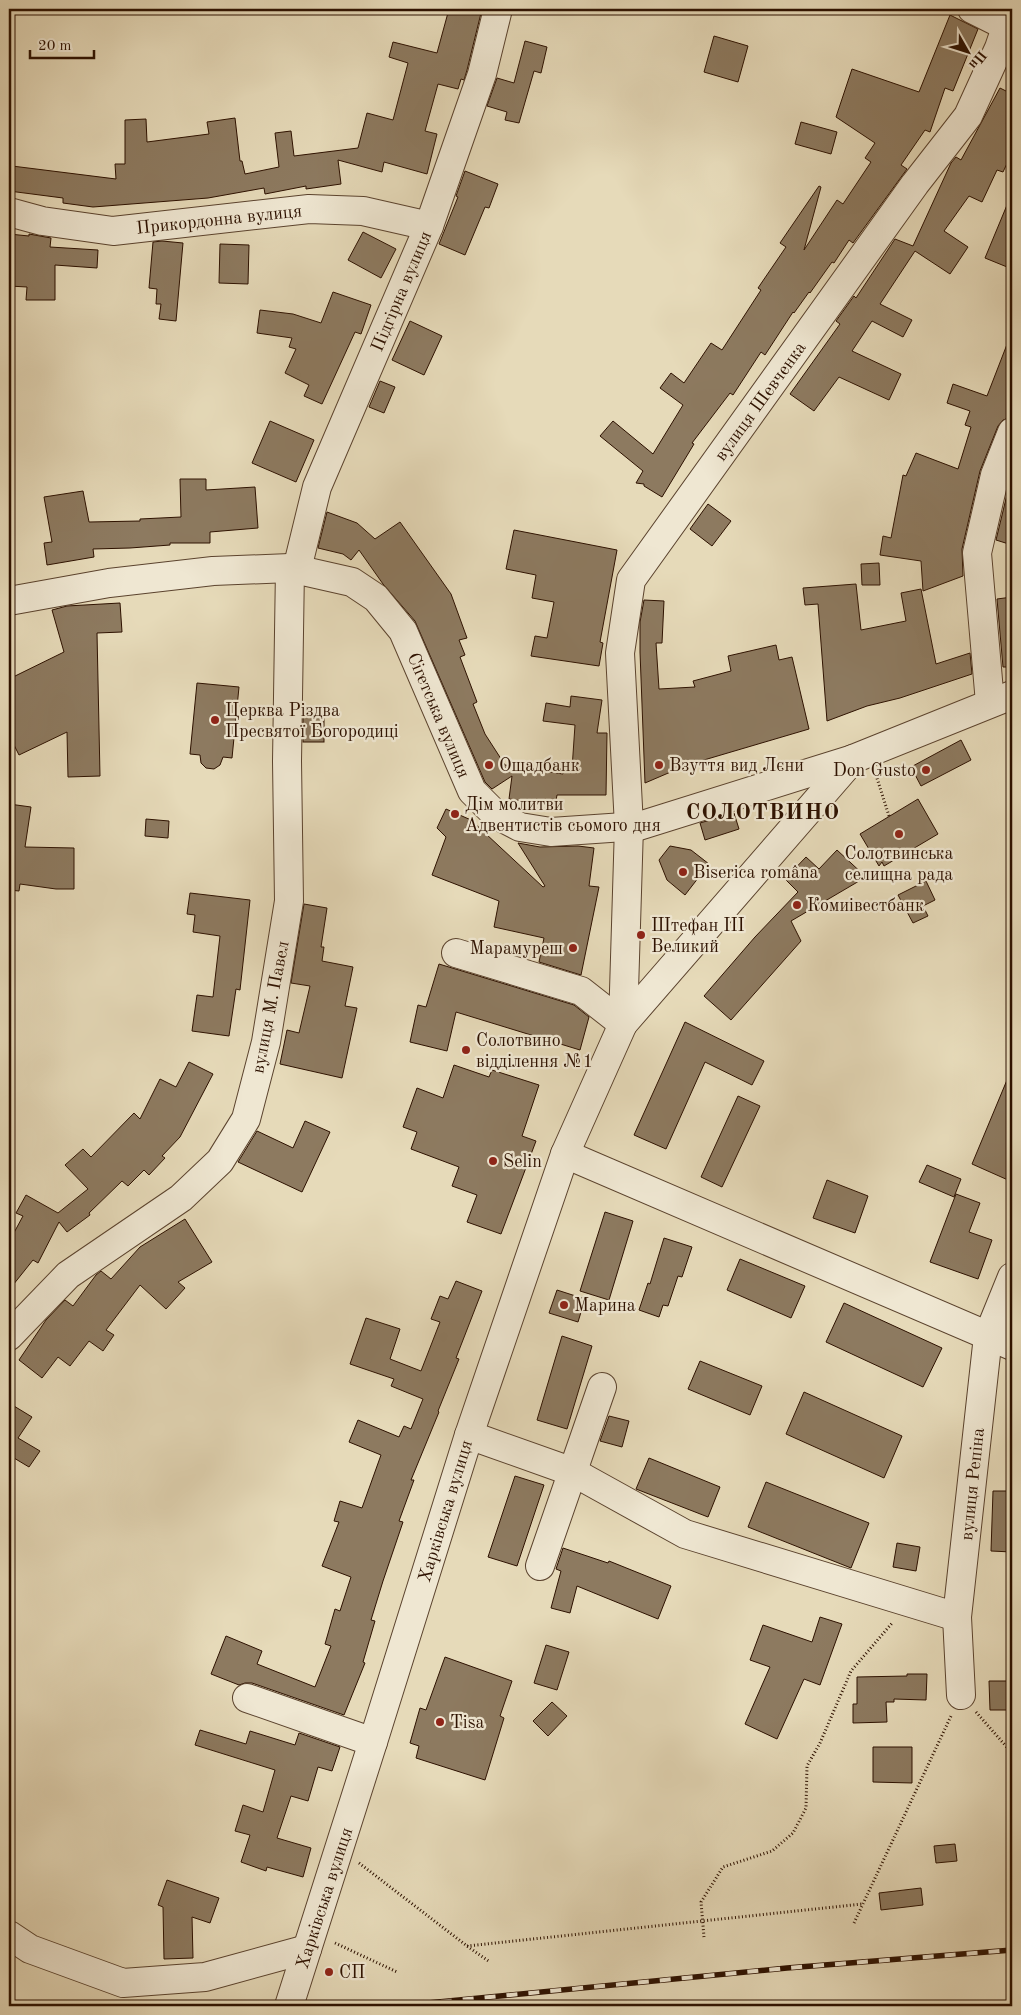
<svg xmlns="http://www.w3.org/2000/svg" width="1021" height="2015" viewBox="0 0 1021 2015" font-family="'Old Standard TT',serif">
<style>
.building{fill:#8d7a60;stroke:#2d1100}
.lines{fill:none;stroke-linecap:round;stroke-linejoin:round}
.minor-casing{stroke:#5b432e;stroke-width:30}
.path{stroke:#2d1100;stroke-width:3;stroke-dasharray:1 2.5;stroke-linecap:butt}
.minor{stroke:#efe7d2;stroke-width:28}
.rail-casing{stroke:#2d1100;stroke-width:5.5}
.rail{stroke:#efe7d2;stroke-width:4;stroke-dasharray:11;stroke-linecap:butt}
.poi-dot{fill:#8f2418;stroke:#efe7d2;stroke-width:2}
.labels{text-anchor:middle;stroke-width:4.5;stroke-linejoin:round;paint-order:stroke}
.street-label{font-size:18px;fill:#2d1100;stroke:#efe7d2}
.poi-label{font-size:18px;fill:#2d1100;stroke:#efe7d2;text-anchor:start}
.district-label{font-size:22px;font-weight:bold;letter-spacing:1px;fill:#2d1100;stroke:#efe7d2}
</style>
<rect width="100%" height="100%" fill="#e6dab9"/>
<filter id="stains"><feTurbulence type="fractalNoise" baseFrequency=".004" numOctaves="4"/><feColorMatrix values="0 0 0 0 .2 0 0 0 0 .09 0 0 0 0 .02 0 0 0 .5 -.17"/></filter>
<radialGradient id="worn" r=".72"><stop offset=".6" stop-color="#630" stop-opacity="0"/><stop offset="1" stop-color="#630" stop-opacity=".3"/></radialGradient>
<g class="building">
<polygon points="449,9 482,9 467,70 464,80 461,79 458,89 438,84 425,131 437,134 427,174 384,162 382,172 338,160 341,184 306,189 306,186 265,194 264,188 208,198 93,207 63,203 63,198 9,191 12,166 116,179 115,164 125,164 125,120 146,119 147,142 209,134 207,122 235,118 240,161 242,161 245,174 279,167 275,133 291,131 294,156 358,148 367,113 393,120 408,63 389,57 393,42 437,53"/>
<polygon points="950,15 978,29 953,91 945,88 930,132 925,130 901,165 907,169 853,243 849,240 834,263 832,262 810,293 809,292 794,313 793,312 765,355 761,352 733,395 730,393 692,443 694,444 662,497 644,486 644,484 636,483 643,471 600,436 613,421 653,454 683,405 660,388 671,373 684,383 711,343 722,350 761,290 758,288 786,247 780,243 819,186 821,187 804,250 837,200 843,204 871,162 865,158 875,143 836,117 852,69 919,92"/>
<polygon points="714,36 748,46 738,82 704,72"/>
<polygon points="525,41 547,47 541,73 534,71 519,123 505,120 507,112 487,106 497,78 514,83"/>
<polygon points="1000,88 1012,94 1012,153 1003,172 997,170 982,202 969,196 944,231 968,247 950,274 915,251 880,304 912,320 903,337 872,321 852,351 901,374 889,400 839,377 814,411 790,394 840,324 836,321 854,296 856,298 895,239 913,246 951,163 956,157 961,160"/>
<polygon points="801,122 837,132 831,154 795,144"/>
<polygon points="465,171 498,184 489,208 485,207 465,255 439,244 458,197 456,196"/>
<polygon points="1012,193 1012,269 985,258"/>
<polygon points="363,232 396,249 381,278 348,260"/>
<polygon points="9,234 29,236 29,234 51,238 50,247 98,250 97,268 55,265 55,300 26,300 27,287 9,286"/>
<polygon points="162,241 183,243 176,321 159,319 161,304 156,304 157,289 149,288 153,242"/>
<polygon points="220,244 249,245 248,284 219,283"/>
<polygon points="333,292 371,305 361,334 355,332 322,404 304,396 309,385 285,373 296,349 289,347 292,338 257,333 260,310 293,314 321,323"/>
<polygon points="410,321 442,336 424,375 392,360"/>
<polygon points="1011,334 1012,417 1003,420 998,426 980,471 962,549 963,576 923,591 921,561 880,555 883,536 891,538 903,475 906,476 916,453 958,469 971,427 965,425 970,411 947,403 953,384 987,396"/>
<polygon points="380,381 395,387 384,413 369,407"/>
<polygon points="270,421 314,440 296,482 252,463"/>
<polygon points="1012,474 1012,545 996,540"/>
<polygon points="180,479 206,479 206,490 255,487 258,528 210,532 210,543 170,543 170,545 130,548 93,549 94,557 47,565 44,543 52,542 44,497 83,491 89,522 140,521 140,519 181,517"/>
<polygon points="708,504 731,521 712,546 690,529"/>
<polygon points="327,512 357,523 375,539 400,522 451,594 467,638 459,640 465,655 460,657 477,702 473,704 485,734 505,765 563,774 563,768 572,769 575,725 543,721 546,703 570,707 571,696 602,700 597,733 607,733 606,795 557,795 555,806 509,799 512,776 492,789 485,782 415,621 383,584 359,550 351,560 343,554 318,548"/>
<polygon points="514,530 617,550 600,642 603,643 599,666 531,656 535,636 547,638 554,602 532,598 536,575 506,569"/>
<polygon points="879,563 880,585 862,585 861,564"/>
<polygon points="856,584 861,630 906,621 901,593 921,589 936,664 970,653 972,674 900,698 867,706 827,721 818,604 805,605 803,588"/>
<polygon points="1012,597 1012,667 1003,667 997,599"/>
<polygon points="644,600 664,601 662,643 656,643 659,689 695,687 693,681 731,671 728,656 776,645 779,660 792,657 809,729 687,765 645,783 640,652 640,622"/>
<polygon points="120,603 122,632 97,633 100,776 68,777 67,732 19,755 14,745 9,747 9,679 64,652 52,610 67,606"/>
<polygon points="197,683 239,687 232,758 223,757 220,765 214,769 206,768 201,763 200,755 190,754"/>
<rect x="303" y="713" width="21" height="29"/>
<polygon points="961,740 971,760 921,786 911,767"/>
<polygon points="918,799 938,834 884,866 882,862 879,866 860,834"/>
<polygon points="9,804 31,807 25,847 74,848 74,889 56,889 20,884 19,891 9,890"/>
<polygon points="446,809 471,820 543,887 545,886 518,843 540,847 578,846 594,848 589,886 599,887 581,975 539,962 544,938 494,927 499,901 432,875 446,837 437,828"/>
<polygon points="734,813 739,829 705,840 700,823"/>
<polygon points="146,819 169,821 168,838 145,836"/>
<polygon points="670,846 691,850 709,864 685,895 667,880 659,860"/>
<polygon points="837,850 866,877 791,921 801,941 731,1020 704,996 755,937 798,892 785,879 806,857 819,869"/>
<polygon points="926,881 935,900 923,906 928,916 913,923 898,895"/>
<polygon points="190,893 250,900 240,990 236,989 229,1036 192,1031 197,995 213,997 220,936 193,932 195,915 187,914"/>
<polygon points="304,904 327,908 321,947 324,947 322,961 353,967 345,1006 357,1008 342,1078 280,1064 287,1030 299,1033 310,986 291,983"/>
<polygon points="439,964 574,1005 589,1017 580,1050 456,1012 447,1051 410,1042 418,1005 426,1007"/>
<polygon points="685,1022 764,1061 752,1085 705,1062 666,1149 634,1135"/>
<polygon points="189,1062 213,1074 180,1137 162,1156 165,1158 149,1175 144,1170 128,1186 122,1181 89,1213 90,1215 67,1232 59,1222 38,1263 33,1260 9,1290 9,1242 23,1216 16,1213 26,1195 58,1213 88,1189 65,1165 83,1149 91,1157 134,1113 140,1119 160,1079 176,1087"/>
<polygon points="454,1065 489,1077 492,1070 539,1085 522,1136 536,1141 501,1234 467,1222 477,1195 452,1186 459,1167 411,1149 417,1132 403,1127 417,1088 443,1098"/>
<polygon points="1012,1068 1012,1170 1008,1180 972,1164"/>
<polygon points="738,1096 760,1106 722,1187 701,1177"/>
<polygon points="305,1121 330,1132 302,1192 238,1162 257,1131 293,1148"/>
<polygon points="927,1165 961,1179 954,1197 919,1182"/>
<polygon points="827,1180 868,1196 855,1233 813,1218"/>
<polygon points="956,1194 980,1203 969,1232 992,1240 978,1279 930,1262"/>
<polygon points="605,1212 633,1221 609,1300 580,1291"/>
<polygon points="185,1219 212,1262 178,1282 185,1288 166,1309 140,1285 106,1330 114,1335 103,1351 89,1341 70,1366 58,1357 42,1378 19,1360 46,1320 65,1300 73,1306 96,1275 101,1271 111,1279 140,1247"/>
<polygon points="664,1238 692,1247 682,1277 678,1276 668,1306 663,1305 659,1317 639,1310 648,1283 650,1284"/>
<polygon points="740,1259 805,1286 791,1318 727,1290"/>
<polygon points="456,1281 482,1291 456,1358 459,1359 438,1411 439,1412 411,1480 414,1480 399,1521 403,1522 383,1581 371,1620 375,1621 363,1662 365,1663 344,1715 252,1683 245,1683 239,1685 211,1674 226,1636 262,1651 257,1664 315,1687 331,1646 325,1644 335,1609 340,1611 351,1577 322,1566 339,1522 334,1521 340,1501 362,1508 381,1455 349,1442 358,1420 399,1437 404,1426 411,1429 423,1399 391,1386 394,1379 350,1364 366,1318 400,1329 390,1359 421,1371 440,1322 431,1319 440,1296 448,1299"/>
<polygon points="557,1290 585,1299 578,1322 549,1313"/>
<polygon points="844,1303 942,1348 923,1387 826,1342"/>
<polygon points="562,1336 592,1346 567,1429 537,1420"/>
<polygon points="700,1361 762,1386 750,1415 688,1389"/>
<polygon points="804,1392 902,1436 884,1478 786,1434"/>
<polygon points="9,1403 32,1417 18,1438 40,1451 29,1467 9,1455"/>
<polygon points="609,1416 629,1421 622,1447 600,1441"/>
<polygon points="649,1458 720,1487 708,1517 636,1489"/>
<polygon points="515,1476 544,1485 517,1566 488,1557"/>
<polygon points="766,1482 869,1523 851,1568 748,1527"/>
<polygon points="993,1491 1012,1491 1012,1552 991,1551"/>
<polygon points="897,1543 920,1547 916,1571 893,1567"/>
<polygon points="563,1548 608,1563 609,1561 671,1586 658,1619 577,1586 570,1613 551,1608 561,1571 556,1569"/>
<polygon points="820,1617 842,1624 820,1685 804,1679 777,1739 745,1724 770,1667 750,1660 763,1625 812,1642"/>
<polygon points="546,1645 569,1652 557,1690 534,1683"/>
<polygon points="445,1657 512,1681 500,1716 504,1718 485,1780 416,1758 419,1746 410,1743 420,1708 426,1710"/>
<polygon points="907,1674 927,1674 926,1700 894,1699 894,1702 886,1702 887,1722 853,1723 853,1704 857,1704 857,1677 907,1676"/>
<polygon points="989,1681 1012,1681 1012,1710 990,1710"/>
<polygon points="552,1702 567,1716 548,1736 533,1721"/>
<polygon points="200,1730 246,1744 250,1731 295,1745 299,1733 340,1747 332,1771 318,1767 308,1801 291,1796 277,1838 311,1848 303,1877 267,1867 266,1871 241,1862 250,1835 235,1831 243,1805 263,1812 275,1770 195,1745"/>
<polygon points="873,1747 912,1747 912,1783 873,1782"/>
<polygon points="955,1844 957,1861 936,1863 934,1846"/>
<polygon points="167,1880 219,1898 210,1923 192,1917 193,1958 164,1959 163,1907 158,1905"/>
<polygon points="921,1888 923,1905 881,1910 879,1893"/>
</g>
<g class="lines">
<g class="minor-casing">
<g id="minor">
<polyline points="972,9 1006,26"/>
<polyline points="9,212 42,221 113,231 309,209 363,211 429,226"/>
<polyline points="297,569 317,487 429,226 482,74 498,9"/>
<polyline points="9,601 109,583 213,571 290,568 352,582 376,598 403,631 472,791 495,814 520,827 551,832 639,826 853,759 1012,695"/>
<polyline points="990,703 977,553 995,475 1012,432"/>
<polyline points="456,953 581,991 623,1024"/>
<polyline points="623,1024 629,826 620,653 631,580 915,184 968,116 999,48 1012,10"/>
<polyline points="565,1154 1012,1346"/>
<polyline points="9,1336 68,1275 181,1198 220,1161 246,1119 266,1042 289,901 287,761 290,568"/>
<polyline points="469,1435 573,1472 685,1534 957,1617"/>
<polyline points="540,1566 602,1387"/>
<polyline points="961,1695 957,1617 988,1336 1012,1277"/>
<polyline points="247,1698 373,1742"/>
<polyline points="9,1935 30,1949 123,1983 205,1977 307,1949"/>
<polyline points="289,2006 373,1742 469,1435 565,1154 623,1024 853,759"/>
</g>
</g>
<g class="path">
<polyline points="876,775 889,816"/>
<polyline points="976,1712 1012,1753"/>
<polyline points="359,1863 467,1946 490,1962"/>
<polyline points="854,1923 951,1716"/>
<polyline points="704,1937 701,1902 723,1867 772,1851 793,1833 806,1808 807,1766 820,1743 851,1671 893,1622"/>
<polyline points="335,1943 397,1972"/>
<polyline points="467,1946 862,1904"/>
</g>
<use href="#minor" class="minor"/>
<g class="rail-casing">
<polyline id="rail" points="397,2006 787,1968 1012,1950"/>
</g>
<use href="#rail" class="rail"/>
</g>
<g class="poi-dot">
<circle cx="215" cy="720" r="5"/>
<circle cx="489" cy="765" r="5"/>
<circle cx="659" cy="765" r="5"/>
<circle cx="926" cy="770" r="5"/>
<circle cx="455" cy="814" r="5"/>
<circle cx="899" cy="834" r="5"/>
<circle cx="683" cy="872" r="5"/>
<circle cx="797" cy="905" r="5"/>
<circle cx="641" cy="935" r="5"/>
<circle cx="573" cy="948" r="5"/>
<circle cx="466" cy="1050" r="5"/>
<circle cx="493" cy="1161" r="5"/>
<circle cx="564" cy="1305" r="5"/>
<circle cx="440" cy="1722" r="5"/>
<circle cx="329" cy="1972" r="5"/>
</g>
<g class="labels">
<g class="street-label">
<text transform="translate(219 219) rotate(-6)" y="6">Прикордонна вулиця</text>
<text transform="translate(401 291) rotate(-67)" y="6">Підгірна вулиця</text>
<text transform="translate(760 401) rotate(-54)" y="6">вулиця Шевченка</text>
<text transform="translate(439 715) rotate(67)" y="6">Сігетська вулиця</text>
<text transform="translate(270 1007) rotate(-79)" y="6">вулиця М. Павел</text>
<text transform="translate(972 1484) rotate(-84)" y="6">вулиця Репіна</text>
<text transform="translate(445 1511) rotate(-73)" y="6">Харківська вулиця</text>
<text transform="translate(324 1898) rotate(-72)" y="6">Харківська вулиця</text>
</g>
<g class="poi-label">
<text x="225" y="716">Церква Різдва<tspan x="225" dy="21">Пресвятої Богородиці</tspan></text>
<text x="499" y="771">Ощадбанк</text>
<text x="669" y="771">Взуття вид Лєни</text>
<text x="916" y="776" text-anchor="end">Don Gusto</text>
<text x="465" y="810">Дім молитви<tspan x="465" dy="21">Адвентистів сьомого дня</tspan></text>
<text x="899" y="859" text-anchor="middle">Солотвинська<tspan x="899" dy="21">селищна рада</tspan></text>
<text x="693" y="878">Biserica româna</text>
<text x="807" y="911">Комиівестбанк</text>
<text x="651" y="931">Штефан III<tspan x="651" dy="21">Великий</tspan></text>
<text x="563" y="954" text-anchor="end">Марамуреш</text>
<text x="476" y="1046">Солотвино<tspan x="476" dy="21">відділення №1</tspan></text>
<text x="503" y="1167">Selin</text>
<text x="574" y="1311">Марина</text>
<text x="450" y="1728">Tisa</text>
<text x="339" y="1978">СП</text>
</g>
<g class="district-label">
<text x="763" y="819">СОЛОТВИНО</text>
</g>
</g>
<rect width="1021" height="2015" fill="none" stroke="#e6dab9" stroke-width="30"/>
<rect x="10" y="10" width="1001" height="1995" fill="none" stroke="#2d1100" stroke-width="2.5"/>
<rect x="15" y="15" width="991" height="1985" fill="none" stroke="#2d1100"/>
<g transform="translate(968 52) rotate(129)" stroke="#efe7d2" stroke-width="4" paint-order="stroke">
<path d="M0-4L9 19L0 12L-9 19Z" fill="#2d1100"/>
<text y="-8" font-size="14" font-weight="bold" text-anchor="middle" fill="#2d1100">Пн</text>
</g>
<path d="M30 50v8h64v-8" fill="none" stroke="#2d1100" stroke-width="2.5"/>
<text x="38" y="50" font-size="15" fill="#2d1100" stroke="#efe7d2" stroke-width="4" paint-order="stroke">20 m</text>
<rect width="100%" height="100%" filter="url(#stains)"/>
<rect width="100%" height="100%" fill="url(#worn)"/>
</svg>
